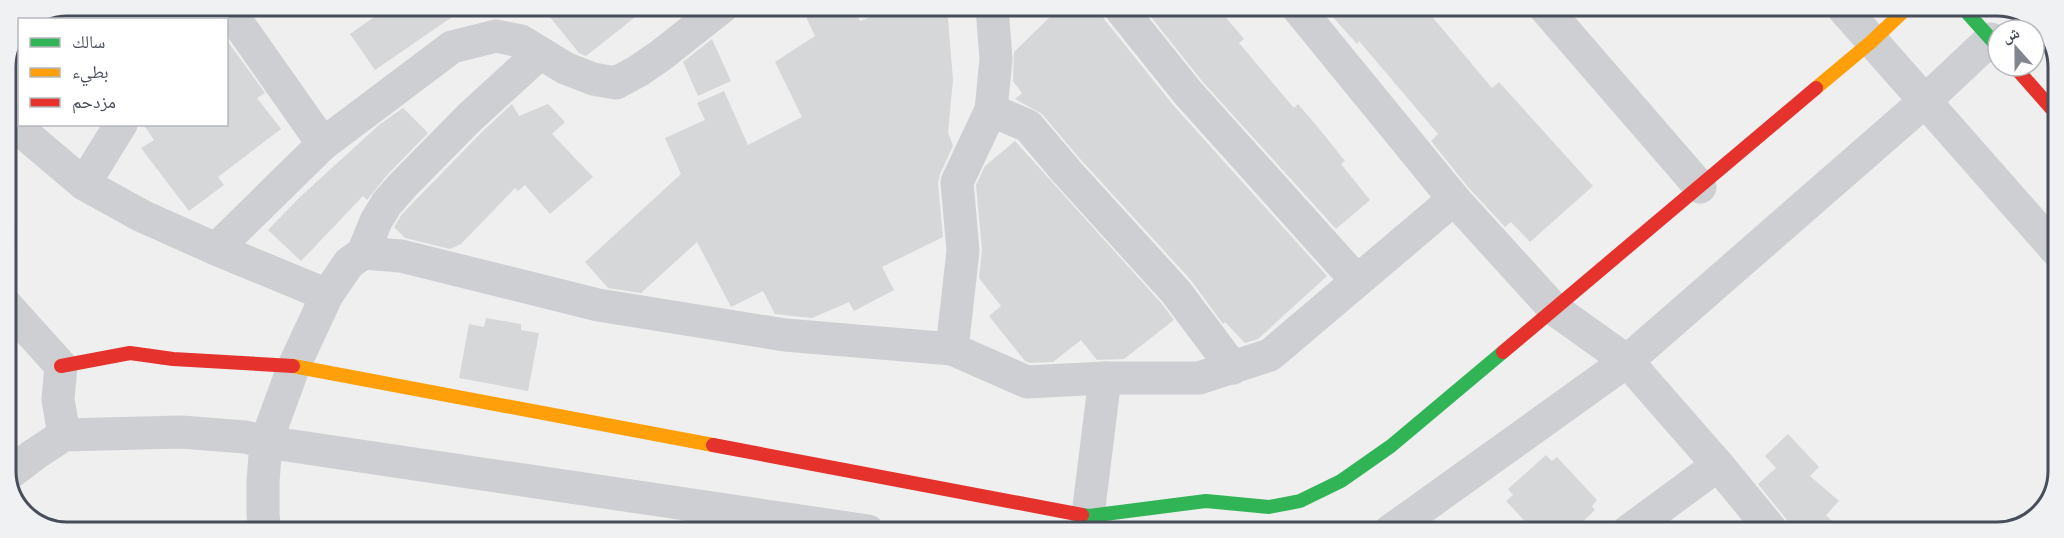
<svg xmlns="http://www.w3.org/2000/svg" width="2064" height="538" viewBox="0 0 2064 538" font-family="'IBM Plex Sans','Noto Naskh Arabic',sans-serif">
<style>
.building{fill:#d6d7d9}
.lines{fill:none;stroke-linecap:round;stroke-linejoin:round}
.street{stroke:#cdcfd2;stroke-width:33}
.fast{stroke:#30b455;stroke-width:14}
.slow{stroke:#ff9f0a;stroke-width:14}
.jam{stroke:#e5322d;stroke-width:14}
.rim{fill:none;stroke:#474e59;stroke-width:3}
</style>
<rect width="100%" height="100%" fill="#efefef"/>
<g class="building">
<polygon points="390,6 468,6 375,70 350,34"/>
<polygon points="541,6 605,7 648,7 586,56 579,53"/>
<polygon points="821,7 853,7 860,21 896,7 947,7 953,80 948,132 953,146 940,174 938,183 943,237 882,267 894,290 854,311 849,302 812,318 775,314 763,291 731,307 697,242 641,293 608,288 585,262 681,174 665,138 705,120 697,103 724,91 748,145 802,117 775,62 815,36 805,15"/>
<polygon points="1060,7 1101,7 1104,19 1174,106 1327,276 1258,339 1245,343 1225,322 1223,324 1190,279 1081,160 1042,114 1015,99 1022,93 1013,81 1014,52"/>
<polygon points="1143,7 1217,7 1244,39 1239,43 1294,108 1298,104 1321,131 1345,161 1341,164 1370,200 1336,229 1202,81"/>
<polygon points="1324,7 1424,7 1492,88 1499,82 1593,186 1530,242 1511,222 1505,227 1468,187 1431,141 1438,134 1359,41 1357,44"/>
<polygon points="226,39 265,93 257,98 281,129 218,177 224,185 189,211 141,148 154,140 143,124 226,124"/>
<polygon points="712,39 731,81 698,96 683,62"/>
<polygon points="512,104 519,116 548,104 565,122 552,134 593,177 550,214 525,185 518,191 515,188 461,244 450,249 405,238 394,227 402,214 482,132"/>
<polygon points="403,108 428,133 388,174 367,200 363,196 301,261 268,230 300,197 379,125"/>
<polygon points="1015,141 1162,304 1174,320 1124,359 1097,360 1081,340 1053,362 1030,363 1025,361 989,316 1001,306 979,278 982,250 976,185 985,166"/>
<polygon points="486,318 521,324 521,330 539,333 528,391 459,378 469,324 484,327"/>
<polygon points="1788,434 1819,467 1810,476 1839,501 1826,515 1842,532 1791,532 1787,520 1758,484 1776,468 1765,456"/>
<polygon points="1546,455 1552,461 1557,457 1597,500 1592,506 1595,510 1572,532 1535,532 1506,501 1513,495 1508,489"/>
</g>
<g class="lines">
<g class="street">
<polyline points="226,6 323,144"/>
<polyline points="1119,7 1188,93 1357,281"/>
<polyline points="1297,7 1454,199 1554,309 1627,361 1718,465"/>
<polyline points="1545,8 1700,187"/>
<polyline points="1843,8 2057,251"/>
<polyline points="991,110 1028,126 1067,172 1176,292 1233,368"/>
<polyline points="6,114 26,135 84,184 142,216 216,249 323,144 452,47 496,36 521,41 565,68 593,79 616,83 638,71 660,56 722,7"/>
<polyline points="84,184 121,124"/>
<polyline points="216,249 327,295"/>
<polyline points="363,253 376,221 387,203 402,186 469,118 540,53"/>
<polyline points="6,305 61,366 58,399 64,435"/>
<polyline points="952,349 963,251 957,182 991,110 996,59 992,7"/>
<polyline points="6,476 35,454 64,435 181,432 245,437 266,442 868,531"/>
<polyline points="265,530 263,515 263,482 266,442 294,366 327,295 349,263 363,253 401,256 598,305 785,335 952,349 1027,382 1105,378 1199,378 1270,355 1454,199"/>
<polyline points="1086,531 1105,378"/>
<polyline points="1390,531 1627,361 1925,101 1991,39"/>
<polyline points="1627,532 1718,465 1773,532"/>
</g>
<g class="fast">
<polyline points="1963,8 1998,47"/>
<polyline points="1082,515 1089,516 1206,501 1269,507 1300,501 1341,481 1391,446 1503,352"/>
</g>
<g class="slow">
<polyline points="1816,88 1871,42 1907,8"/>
<polyline points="293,366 713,445"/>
</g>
<g class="jam">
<polyline points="2014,66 2058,116"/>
<polyline points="1503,352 1816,88"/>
<polyline points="61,366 130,353 173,359 293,366"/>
<polyline points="713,445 1082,515"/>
</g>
</g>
<path d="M0 0H2064V538H0ZM67 16H1997A51 51 0 0 1 2048 67V471A51 51 0 0 1 1997 522H67A51 51 0 0 1 16 471V67A51 51 0 0 1 67 16Z" fill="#f0f1f2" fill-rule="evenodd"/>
<path class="rim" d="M67 16H1997A51 51 0 0 1 2048 67V471A51 51 0 0 1 1997 522H67A51 51 0 0 1 16 471V67A51 51 0 0 1 67 16Z"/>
<rect x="18" y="18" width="210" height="108" fill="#ffffff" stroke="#b5b8bd" stroke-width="1.5"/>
<rect x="30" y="38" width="30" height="9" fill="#30b455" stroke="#b5b8bd" stroke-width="1.5"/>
<text x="72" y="48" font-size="18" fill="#474e59">سالك</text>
<rect x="30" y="68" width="30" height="9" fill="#ff9f0a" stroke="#b5b8bd" stroke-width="1.5"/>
<text x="72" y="78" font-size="18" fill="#474e59">بطيء</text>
<rect x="30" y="98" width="30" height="9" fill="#e5322d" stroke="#b5b8bd" stroke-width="1.5"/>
<text x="72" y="108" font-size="18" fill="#474e59">مزدحم</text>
<g transform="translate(2016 48) rotate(339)"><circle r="28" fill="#ffffff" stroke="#b5b8bd" stroke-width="1.5"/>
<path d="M0-4.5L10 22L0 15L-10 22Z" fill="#82868e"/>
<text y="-9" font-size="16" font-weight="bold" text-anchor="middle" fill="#474e59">ش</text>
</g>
</svg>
